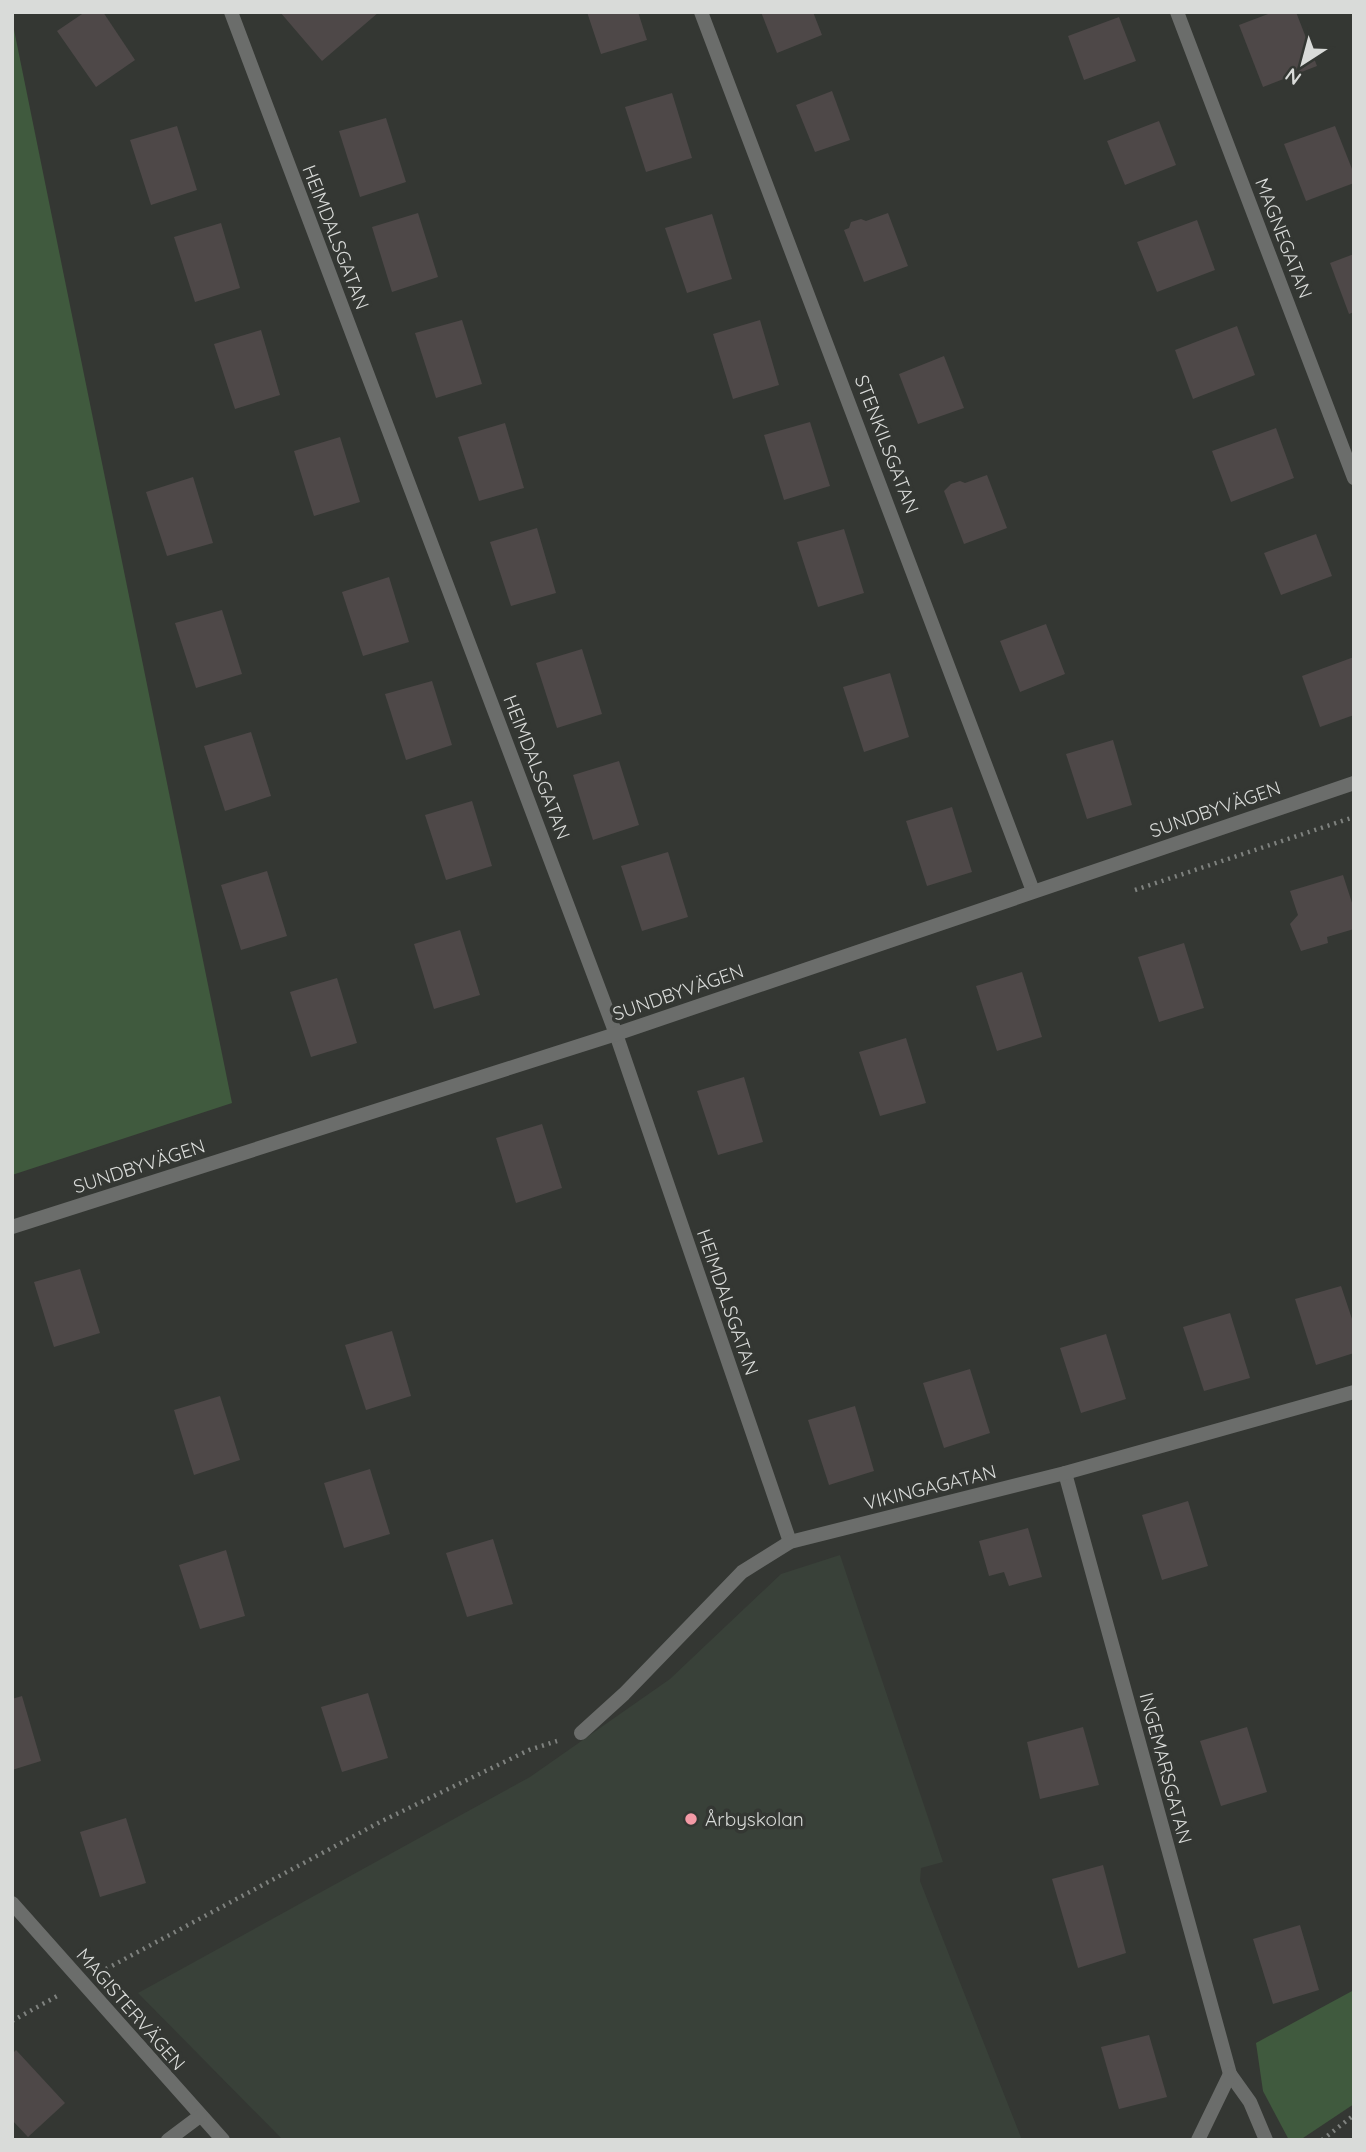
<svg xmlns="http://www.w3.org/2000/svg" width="1366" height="2152" viewBox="0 0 1366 2152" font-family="Quicksand,sans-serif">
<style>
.built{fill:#394139}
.green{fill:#405a3e}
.building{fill:#4e4848}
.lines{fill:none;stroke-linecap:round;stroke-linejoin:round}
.path{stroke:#7f827f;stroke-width:4.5;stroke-dasharray:2 5;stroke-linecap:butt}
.street{stroke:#6b6d6b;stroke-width:14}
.poi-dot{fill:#f49aa6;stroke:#343733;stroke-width:2.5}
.labels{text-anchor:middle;stroke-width:7;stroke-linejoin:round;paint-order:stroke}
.street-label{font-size:19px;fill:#d9dbd9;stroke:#343733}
.poi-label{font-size:19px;fill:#d9dbd9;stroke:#343733;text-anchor:start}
</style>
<rect width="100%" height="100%" fill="#343733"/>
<polygon class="built" points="840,1555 943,1862 921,1868 920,1881 1022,2140 283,2140 138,1993 530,1777 670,1679 781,1574"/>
<g class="green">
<polygon points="12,20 232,1103 12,1175"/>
<polygon points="1354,1990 1354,2104 1300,2140 1289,2140 1263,2091 1256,2043"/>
</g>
<g class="building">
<polygon points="85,12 103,12 135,60 96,87 57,31"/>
<polygon points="280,12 379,12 322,61"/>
<polygon points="587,12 638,12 647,40 601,54"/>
<polygon points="761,12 813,12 822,35 777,53"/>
<polygon points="1273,12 1296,12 1317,66 1263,87 1239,25"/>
<polygon points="1119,17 1136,61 1084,80 1068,36"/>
<polygon points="832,91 850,140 815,152 796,105"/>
<polygon points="672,93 692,158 646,172 625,107"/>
<polygon points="386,118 406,182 360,197 339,131"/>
<polygon points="1159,121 1176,165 1125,185 1107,141"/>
<polygon points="177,126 197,190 151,205 130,140"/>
<polygon points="1335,126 1354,174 1354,183 1306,201 1284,144"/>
<polygon points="418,213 438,277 392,292 372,227"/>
<polygon points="888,213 908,266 864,282 844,230 849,228 851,222 861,219 866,221"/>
<polygon points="712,214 732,279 687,293 665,228"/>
<polygon points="1197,220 1215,270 1157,292 1137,242"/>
<polygon points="221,223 240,288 195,302 174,237"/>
<polygon points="1354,254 1354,312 1349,314 1330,263"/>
<polygon points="462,320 482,384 436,398 415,333"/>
<polygon points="760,320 779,385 733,399 713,334"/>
<polygon points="1237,326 1255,375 1193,399 1175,350"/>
<polygon points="261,330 280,395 235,409 214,344"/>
<polygon points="944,356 964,408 918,424 899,374"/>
<polygon points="810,422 830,486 784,500 764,435"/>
<polygon points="505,423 524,488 479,501 458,437"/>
<polygon points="1276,428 1294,478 1231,502 1212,451"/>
<polygon points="340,437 360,502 314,516 294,451"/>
<polygon points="987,475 1007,528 964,544 944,491 951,484 960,481 965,483"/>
<polygon points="193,477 213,543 167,556 146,492"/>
<polygon points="537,528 556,593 511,606 490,542"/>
<polygon points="844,529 864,593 818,607 797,542"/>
<polygon points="1316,534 1332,576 1281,595 1264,553"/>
<polygon points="389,577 409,642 363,656 342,592"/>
<polygon points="222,610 242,674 196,688 175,623"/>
<polygon points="1046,624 1065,674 1020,692 1000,641"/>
<polygon points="582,649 602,714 557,728 536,663"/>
<polygon points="1354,657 1354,715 1320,727 1302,676"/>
<polygon points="890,673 909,737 864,752 843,687"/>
<polygon points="432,681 452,745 406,760 385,694"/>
<polygon points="251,732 271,796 225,811 204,746"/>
<polygon points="1113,740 1132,805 1087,819 1066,754"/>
<polygon points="619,761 639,825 593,840 573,775"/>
<polygon points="472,801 492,866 446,880 425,815"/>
<polygon points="952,807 972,872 927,886 906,821"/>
<polygon points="668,852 688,917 642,931 621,866"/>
<polygon points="267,871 287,936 241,950 221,885"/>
<polygon points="1343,875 1354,909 1354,929 1327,937 1328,943 1301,951 1290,924 1298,915 1290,891"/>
<polygon points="460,930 480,995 434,1009 414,944"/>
<polygon points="1184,943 1204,1008 1159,1022 1138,957"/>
<polygon points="1022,972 1042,1037 997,1051 976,986"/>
<polygon points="337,978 357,1043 311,1057 290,992"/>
<polygon points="906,1038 926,1103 880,1116 859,1052"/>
<polygon points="744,1077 763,1142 718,1155 697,1091"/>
<polygon points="542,1124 562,1188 516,1203 496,1138"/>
<polygon points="80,1269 100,1333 54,1347 34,1282"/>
<polygon points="1341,1286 1354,1325 1354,1353 1316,1365 1295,1299"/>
<polygon points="1230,1313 1250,1378 1204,1391 1183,1327"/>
<polygon points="392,1331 411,1396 366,1410 345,1345"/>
<polygon points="1106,1334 1126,1399 1081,1413 1060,1348"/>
<polygon points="970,1369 990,1433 944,1448 923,1383"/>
<polygon points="220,1396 240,1460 194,1475 174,1410"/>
<polygon points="855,1406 874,1471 829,1485 808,1420"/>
<polygon points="370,1469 390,1534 344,1548 324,1483"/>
<polygon points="1188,1501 1208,1566 1162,1580 1142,1515"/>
<polygon points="1028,1528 1042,1577 1009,1586 1004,1572 989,1576 979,1541"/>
<polygon points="493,1539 513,1604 467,1617 446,1553"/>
<polygon points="226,1550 245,1616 200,1629 179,1565"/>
<polygon points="368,1693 388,1758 342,1772 321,1707"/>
<polygon points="22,1696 41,1761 12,1770 12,1699"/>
<polygon points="1083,1727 1099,1785 1040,1799 1027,1742"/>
<polygon points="1247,1727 1267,1792 1221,1806 1200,1741"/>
<polygon points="126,1818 146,1883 100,1897 80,1832"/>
<polygon points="1103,1865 1126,1953 1078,1968 1052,1879"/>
<polygon points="1300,1925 1319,1990 1273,2004 1253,1939"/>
<polygon points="1149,2035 1167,2097 1119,2109 1101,2047"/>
<polygon points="16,2050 65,2103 28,2137 12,2120 12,2054"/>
</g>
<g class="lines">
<g class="path">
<polyline points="1135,890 1354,817"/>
<polyline points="106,1969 382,1821 529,1750 557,1741"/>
<polyline points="12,2021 59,1995"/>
<polyline points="1322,2140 1354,2115"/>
</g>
<g class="street">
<polyline points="231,12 616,1034 790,1542"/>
<polyline points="701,12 1033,891"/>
<polyline points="1177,12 1354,478"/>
<polyline points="12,1227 616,1034 1354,783"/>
<polyline points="1065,1473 1230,2074 1250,2102 1266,2140"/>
<polyline points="581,1733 624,1694 742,1572 790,1542 1065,1473 1354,1392"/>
<polyline points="12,1903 223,2140"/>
<polyline points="168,2140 200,2116"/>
<polyline points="1198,2140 1230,2074"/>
</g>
</g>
<circle class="poi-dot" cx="691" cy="1819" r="7"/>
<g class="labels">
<g class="street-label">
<text transform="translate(336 237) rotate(69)" y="7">HEIMDALSGATAN</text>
<text transform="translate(1284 238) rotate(69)" y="7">MAGNEGATAN</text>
<text transform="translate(887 444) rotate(69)" y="7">STENKILSGATAN</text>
<text transform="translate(537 767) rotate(69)" y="7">HEIMDALSGATAN</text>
<text transform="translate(1215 809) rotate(-19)" y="7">SUNDBYVÄGEN</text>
<text transform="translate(678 992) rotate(-19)" y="7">SUNDBYVÄGEN</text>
<text transform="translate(139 1166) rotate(-18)" y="7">SUNDBYVÄGEN</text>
<text transform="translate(728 1302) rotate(71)" y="7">HEIMDALSGATAN</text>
<text transform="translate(930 1487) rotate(-14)" y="7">VIKINGAGATAN</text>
<text transform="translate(1166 1768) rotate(75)" y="7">INGEMARSGATAN</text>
<text transform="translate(131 2009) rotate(49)" y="7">MAGISTERVÄGEN</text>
</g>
<g class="poi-label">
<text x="705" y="1826">Årbyskolan</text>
</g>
</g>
<rect width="1366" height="2152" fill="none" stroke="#d9dbd9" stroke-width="28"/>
<g transform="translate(1303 63) rotate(216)" stroke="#343733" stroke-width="5" paint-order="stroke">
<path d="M0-5L12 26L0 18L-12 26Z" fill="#d9dbd9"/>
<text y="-10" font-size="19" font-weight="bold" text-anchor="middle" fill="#d9dbd9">N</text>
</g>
</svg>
